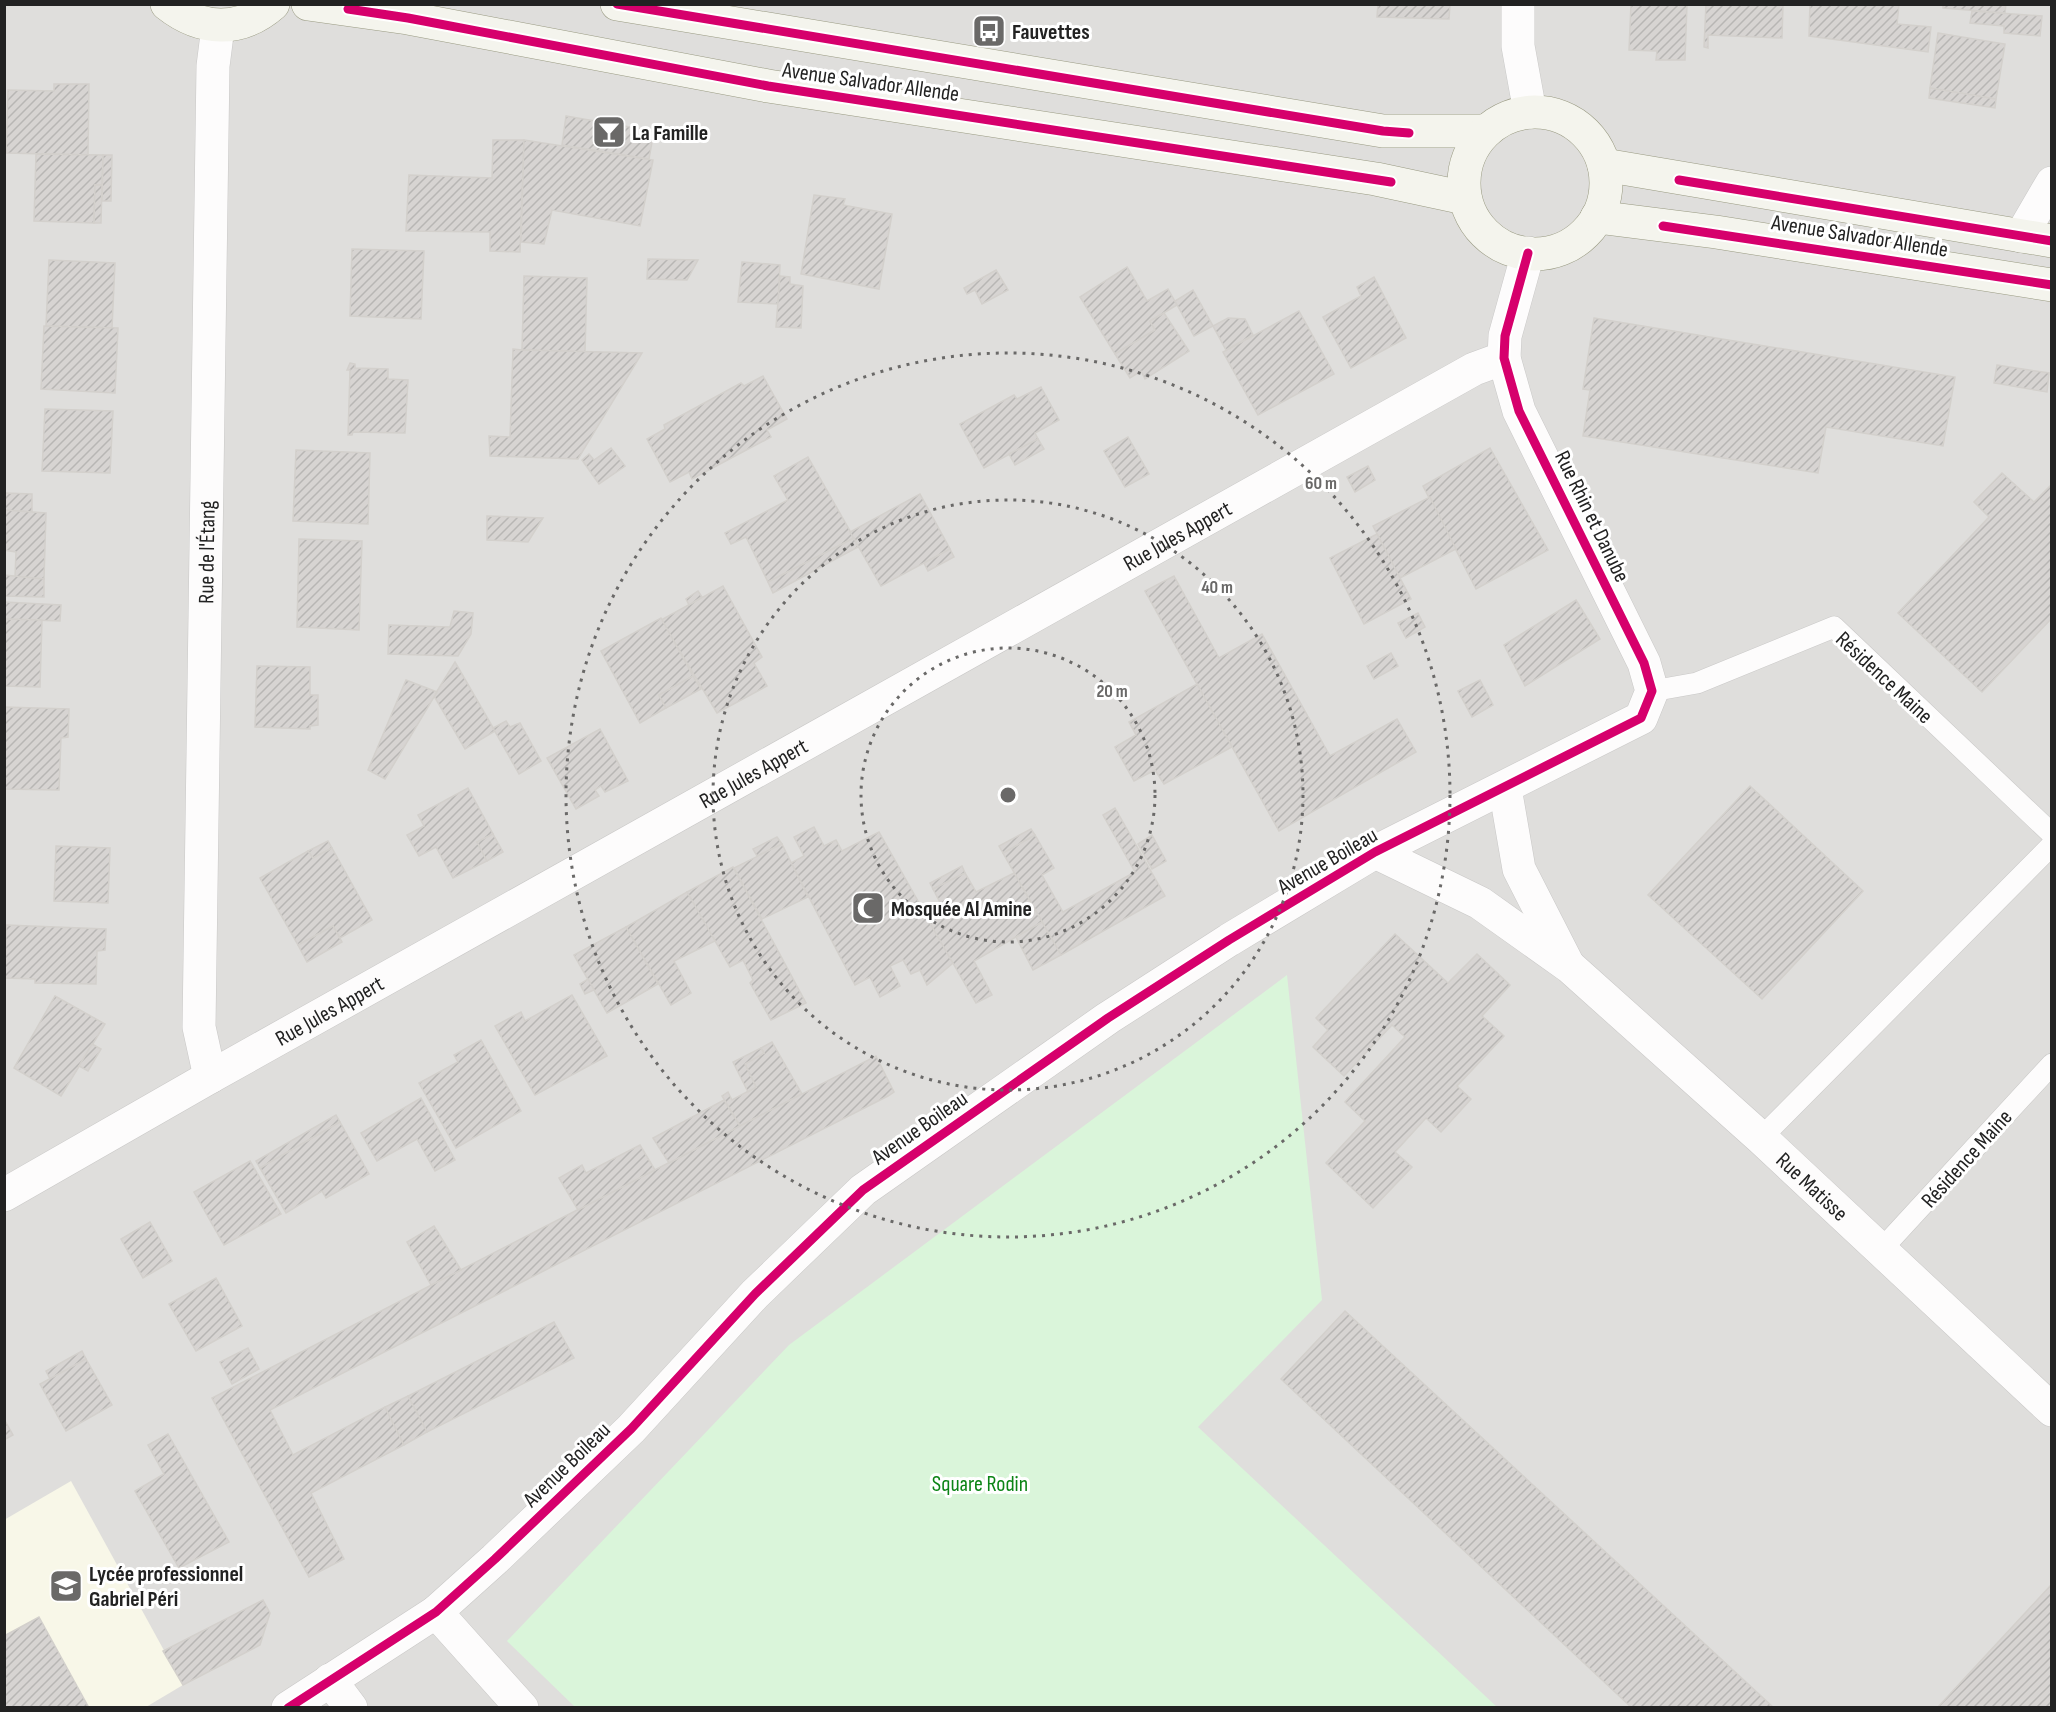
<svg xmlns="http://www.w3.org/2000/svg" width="2056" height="1712" viewBox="0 0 2056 1712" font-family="'Sofia Sans Condensed',sans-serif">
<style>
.residential{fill:#dfdedc}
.education{fill:#f8f7e8}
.park{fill:#daf5da}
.building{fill:url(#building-hatch);stroke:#d3d0cc;stroke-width:1.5}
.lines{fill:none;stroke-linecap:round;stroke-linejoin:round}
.lane-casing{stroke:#c9c8c7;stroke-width:22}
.street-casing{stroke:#c9c8c7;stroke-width:34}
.secondary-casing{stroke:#999a82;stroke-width:34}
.lane{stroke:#fdfcfc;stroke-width:21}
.street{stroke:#fdfcfc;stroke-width:33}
.secondary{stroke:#f4f4ed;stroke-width:33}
.cycleway-casing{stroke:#fff;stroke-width:13}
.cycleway{stroke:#d6006c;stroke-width:9}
.ring{fill:none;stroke:#6a6968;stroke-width:3;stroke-dasharray:3 6}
.labels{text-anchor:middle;stroke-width:6;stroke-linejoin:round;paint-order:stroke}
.poi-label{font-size:22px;font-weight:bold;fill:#222;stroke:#fff;text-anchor:start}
.street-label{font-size:22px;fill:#222;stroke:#fff}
.park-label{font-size:22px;fill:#0c8416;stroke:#fff}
.centre{fill:#6a6968;stroke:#fff;stroke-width:3}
.ring-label{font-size:18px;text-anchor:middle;font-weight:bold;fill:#6a6968;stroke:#fff;stroke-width:6;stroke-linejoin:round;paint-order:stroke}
</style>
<defs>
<pattern id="building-hatch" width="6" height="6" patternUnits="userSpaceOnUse" patternTransform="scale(1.5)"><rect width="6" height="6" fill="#d7d4d2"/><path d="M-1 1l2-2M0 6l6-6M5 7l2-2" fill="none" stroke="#b8b6b4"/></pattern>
</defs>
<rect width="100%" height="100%" fill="#f0eeeb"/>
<rect class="residential" x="5" y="5" width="2046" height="1702"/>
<polygon class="education" points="71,1481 183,1685 146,1707 5,1707 4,1520"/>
<polygon class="park" points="1287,975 1322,1300 1198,1427 1497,1707 575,1707 507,1641 789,1345"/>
<g class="building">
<polygon points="1378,4 1450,4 1449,19 1377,17"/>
<polygon points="1631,4 1687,4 1685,60 1656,60 1657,51 1629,50"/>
<polygon points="1706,4 1783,4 1782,38 1708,35 1708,48 1704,47"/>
<polygon points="1810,4 1899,5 1897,24 1931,27 1928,52 1809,36"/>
<polygon points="1943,4 2006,4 2005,13 1943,8"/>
<polygon points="1972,11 2042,16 2040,36 2004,33 2004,26 1970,23"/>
<polygon points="1938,33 2005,44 1996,99 1930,88"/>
<polygon points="54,84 89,84 88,155 6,153 8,90 54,91"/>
<polygon points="1930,88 1996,99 1995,108 1929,98"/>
<polygon points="566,116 654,131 649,159 562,145"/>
<polygon points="493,140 524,140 520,252 490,251 490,232 406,231 409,175 492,178"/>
<polygon points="524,140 653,160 640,226 552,210 544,244 521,242"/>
<polygon points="36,154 103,155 102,185 95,185 94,223 34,221"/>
<polygon points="103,155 112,155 111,201 102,201"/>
<polygon points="95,185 102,185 101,223 94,223"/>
<polygon points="814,195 845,199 843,205 892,214 879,289 801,274"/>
<polygon points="352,249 424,251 421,319 350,316"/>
<polygon points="648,259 698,260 687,280 647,279"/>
<polygon points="49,260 115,263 112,328 46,326"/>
<polygon points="742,262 780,265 778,304 738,302"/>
<polygon points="1127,267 1147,301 1168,289 1177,305 1150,321 1155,330 1115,354 1080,297"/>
<polygon points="996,270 1008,290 982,304 975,290 967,294 964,288"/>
<polygon points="524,276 587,278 585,352 522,350"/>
<polygon points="780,276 790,277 790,284 803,286 801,328 776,327"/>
<polygon points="1374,277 1406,338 1351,368 1323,317 1361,296 1357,287"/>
<polygon points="1193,290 1213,326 1194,336 1175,301"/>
<polygon points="1299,311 1334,374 1258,415 1223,352"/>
<polygon points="1164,313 1189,351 1145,379 1141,371 1130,378 1115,354 1155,330 1150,321"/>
<polygon points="1228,318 1245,319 1253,335 1226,350 1213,326"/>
<polygon points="1594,318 1955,377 1943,446 1826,427 1818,473 1583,436 1590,390 1583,389"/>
<polygon points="44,326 118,328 115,393 41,389"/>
<polygon points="513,349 522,350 642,353 578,459 490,456 489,436 510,437"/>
<polygon points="350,363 355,364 355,368 388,369 388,379 408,380 405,433 353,432 352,435 348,435 350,370 347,370"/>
<polygon points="1997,365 2049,373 2047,392 1994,383"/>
<polygon points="763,376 787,419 767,430 771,437 692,479 689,472 670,482 647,439 665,429 664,425 741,383 744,386"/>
<polygon points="1041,387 1059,420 1035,433 1038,439 984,468 960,424 1014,395 1017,399"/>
<polygon points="45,409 113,411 110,473 42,471"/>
<polygon points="1128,437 1149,474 1125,487 1104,451"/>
<polygon points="1038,439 1044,449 1015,465 1009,454"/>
<polygon points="611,448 625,466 599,484 582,460 589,454 594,460"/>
<polygon points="1490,448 1548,550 1476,589 1423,486"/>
<polygon points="296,450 370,453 368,524 293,521"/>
<polygon points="808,457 854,538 768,582 746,537 731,544 725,533 788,500 774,476"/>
<polygon points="1368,466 1375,480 1355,492 1347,477"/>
<polygon points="2002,473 2034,502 2052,484 2052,618 1982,692 1898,613 1989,517 1974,502"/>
<polygon points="4,493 32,494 32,512 4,510"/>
<polygon points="920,494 950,549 881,586 850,532"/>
<polygon points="1430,497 1456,549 1400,578 1373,526"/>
<polygon points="4,510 46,513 44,579 15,578 16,552 4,550"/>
<polygon points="487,516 543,518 528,542 487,540"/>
<polygon points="1377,534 1411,599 1364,624 1330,558"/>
<polygon points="854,538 858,547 773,593 768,582"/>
<polygon points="299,539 362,541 359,630 297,627"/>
<polygon points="950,549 954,557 928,571 924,563"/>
<polygon points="4,575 44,579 44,597 4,596"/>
<polygon points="1174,576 1219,658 1262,634 1330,756 1397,719 1416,752 1279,831 1145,591"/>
<polygon points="723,586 762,657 754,663 767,686 717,713 661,620"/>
<polygon points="698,591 702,597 689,605 686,599"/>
<polygon points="1576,600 1600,639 1525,686 1504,645"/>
<polygon points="4,602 61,605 60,621 4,619"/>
<polygon points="454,611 473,613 471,634 458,656 388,654 389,625 450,627"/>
<polygon points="1418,613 1425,627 1406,638 1398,623"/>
<polygon points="661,618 693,676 659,695 666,708 640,723 601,651"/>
<polygon points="4,619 42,620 40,687 4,686"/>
<polygon points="1391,653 1398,666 1374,679 1367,666"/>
<polygon points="455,662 495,731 465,749 434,696"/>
<polygon points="257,666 310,667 310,695 318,695 318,725 310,726 310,729 255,727"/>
<polygon points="693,676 701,689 666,708 659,695"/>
<polygon points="406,680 437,692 385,779 368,770"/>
<polygon points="1480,680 1493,705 1472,717 1458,691"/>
<polygon points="1197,684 1232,747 1164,784 1155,770 1134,781 1115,747 1136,735 1129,722"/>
<polygon points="4,707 69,709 68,737 61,738 59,790 4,789"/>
<polygon points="506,721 510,727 520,723 541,761 519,774 493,728"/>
<polygon points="600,729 628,781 605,792 601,786 595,790 599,796 576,809 547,758"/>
<polygon points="1750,786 1863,891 1762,999 1648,895"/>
<polygon points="468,788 493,834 477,842 487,861 453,878 436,847 419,856 407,835 424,826 418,815"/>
<polygon points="1115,808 1165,896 1061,955 1003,853 1035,835 1054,868 1042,875 1063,912 1135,872 1103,815"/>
<polygon points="814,827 824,846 836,840 842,851 879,832 953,963 927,985 920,970 911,974 903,960 890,966 900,986 880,997 870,977 855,985 791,863 804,856 794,837"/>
<polygon points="1031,829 1035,835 1003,853 999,846"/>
<polygon points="493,834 503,852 487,861 477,842"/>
<polygon points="1152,835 1166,861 1152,869 1138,844"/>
<polygon points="777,837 782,844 757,856 753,849"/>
<polygon points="328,841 332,848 313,858 308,851"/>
<polygon points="782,844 808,897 762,919 734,868"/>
<polygon points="56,846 110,848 108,903 54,901"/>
<polygon points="332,848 372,920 340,938 333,926 298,945 260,878 308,851 313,858"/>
<polygon points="962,866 965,873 933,889 930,883"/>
<polygon points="733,867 806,1003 771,1020 750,983 753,980 743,960 730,967 687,892"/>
<polygon points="965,873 976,892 1014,873 1042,922 974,961 992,995 976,1003 927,918 944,910 933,889"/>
<polygon points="687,892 715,941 674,961 691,993 671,1005 626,927"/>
<polygon points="1042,922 1061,955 1033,970 1016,937"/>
<polygon points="6,925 106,929 105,950 97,951 96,984 35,983 35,979 5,978"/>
<polygon points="333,926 342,942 307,962 298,945"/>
<polygon points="626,927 658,984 607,1013 574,955"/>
<polygon points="1395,934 1448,983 1477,954 1510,985 1482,1016 1504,1036 1457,1086 1471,1099 1441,1132 1426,1118 1395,1152 1412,1167 1373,1208 1326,1163 1365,1121 1345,1102 1405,1037 1392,1025 1344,1076 1313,1047 1328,1030 1316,1018"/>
<polygon points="588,979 594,990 585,994 580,984"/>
<polygon points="572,995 607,1056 535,1095 495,1026 521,1012 525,1021"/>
<polygon points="55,996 105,1024 61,1096 14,1068"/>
<polygon points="481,1040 521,1111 456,1148 419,1083 458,1062 454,1055"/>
<polygon points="772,1042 802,1094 740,1126 722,1096 728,1092 732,1100 756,1087 745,1064 764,1053 761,1048"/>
<polygon points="92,1044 101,1049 88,1071 79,1066"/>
<polygon points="761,1048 764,1053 745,1064 756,1087 748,1092 733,1062"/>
<polygon points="876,1056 894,1092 888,1096 270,1410 293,1455 385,1407 404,1445 311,1493 344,1559 309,1577 212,1398"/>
<polygon points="421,1098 455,1160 435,1171 417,1139 377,1161 361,1133"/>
<polygon points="724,1100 740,1126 669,1163 653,1138"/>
<polygon points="336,1115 340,1122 260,1168 256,1161"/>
<polygon points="340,1122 369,1174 326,1198 322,1191 286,1213 260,1168"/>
<polygon points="640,1145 655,1170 578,1210 559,1178 582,1165 586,1173"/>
<polygon points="250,1161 281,1214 224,1245 194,1192"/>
<polygon points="150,1222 172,1261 143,1278 121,1239"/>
<polygon points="434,1226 461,1270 431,1285 407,1242"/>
<polygon points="216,1278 242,1326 196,1351 169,1304"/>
<polygon points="1345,1311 1774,1708 1632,1708 1281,1379"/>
<polygon points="554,1322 574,1358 427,1432 408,1396"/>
<polygon points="248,1348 259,1369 232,1384 220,1362"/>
<polygon points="82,1351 86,1359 50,1379 46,1371"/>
<polygon points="86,1359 112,1405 66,1431 40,1384"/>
<polygon points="408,1396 427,1432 404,1445 385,1407"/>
<polygon points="4,1419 13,1435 4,1440"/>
<polygon points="168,1434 229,1542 179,1568 135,1491 164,1474 148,1445"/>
<polygon points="2052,1584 2052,1708 1937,1708"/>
<polygon points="263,1600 270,1613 260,1645 183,1685 163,1651"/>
<polygon points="39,1617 89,1708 4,1708 4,1636"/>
</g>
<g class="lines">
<g class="lane-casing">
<g id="lane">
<polyline points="1652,691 1697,683 1834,627 2052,834"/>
<polyline points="1761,1138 2052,845"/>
<polyline points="1880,1251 2052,1064"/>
</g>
</g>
<g class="street-casing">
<g id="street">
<polyline points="1518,4 1518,46 1530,112"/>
<polyline points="2021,236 2052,183"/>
<polyline points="1505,788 1519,869 1567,963"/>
<path id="s1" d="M1375,852L1480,903L1570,967L1761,1138L2052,1410"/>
<path id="s2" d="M210,1077L199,1027L213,66L218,27"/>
<path id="s3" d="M4,1195L210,1077L1474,369L1504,358"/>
<polyline points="436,1612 522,1708"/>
<polyline points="330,1680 351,1708"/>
<polyline points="288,1708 436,1612 495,1559 631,1429 755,1294 863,1190 1108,1018 1229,940 1375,852 1641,718 1652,691 1644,663 1519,411 1504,358 1505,336 1528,253"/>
</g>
</g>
<g class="secondary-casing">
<g id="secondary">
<path d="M167,4C201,31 240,33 273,4"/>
<polyline points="308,4 408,18 768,86 1376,179 1465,198"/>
<polyline points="617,4 1383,131 1486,131"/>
<circle cx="1535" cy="183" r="71"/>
<polyline points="1604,165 2052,241"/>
<polyline points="1597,217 1716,232 2052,285"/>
</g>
</g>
<use href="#lane" class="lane"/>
<use href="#street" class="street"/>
<use href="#secondary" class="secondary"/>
<g class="cycleway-casing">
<g id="cycleway">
<polyline points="617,4 1383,131 1409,133"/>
<polyline points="348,9 408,18 768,86 1391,182"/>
<polyline points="1679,180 2052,241"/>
<polyline points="1663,226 2052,285"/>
<polyline points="288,1708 436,1612 495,1559 631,1429 755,1294 863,1190 1108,1018 1229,940 1375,852 1641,718 1652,691 1644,663 1519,411 1504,358 1505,336 1528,253"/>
</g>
</g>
<use href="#cycleway" class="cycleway"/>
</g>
<g class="ring">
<circle cx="1008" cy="795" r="147"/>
<circle cx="1008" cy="795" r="295"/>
<circle cx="1008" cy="795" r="442"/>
</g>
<defs>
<g id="bus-square" transform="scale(1.725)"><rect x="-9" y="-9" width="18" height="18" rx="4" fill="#6a6968" stroke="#fff"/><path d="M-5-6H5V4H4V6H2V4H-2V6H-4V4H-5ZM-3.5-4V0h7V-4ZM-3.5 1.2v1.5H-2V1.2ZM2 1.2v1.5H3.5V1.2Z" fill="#fff"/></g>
<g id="bar-square" transform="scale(1.725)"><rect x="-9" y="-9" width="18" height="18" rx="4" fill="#6a6968" stroke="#fff"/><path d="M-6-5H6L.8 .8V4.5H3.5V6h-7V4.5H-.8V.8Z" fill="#fff"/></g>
<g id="mosque-square" transform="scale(1.725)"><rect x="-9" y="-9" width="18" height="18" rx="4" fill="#6a6968" stroke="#fff"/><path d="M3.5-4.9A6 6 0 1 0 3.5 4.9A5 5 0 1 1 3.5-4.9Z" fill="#fff"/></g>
<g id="school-square" transform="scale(1.725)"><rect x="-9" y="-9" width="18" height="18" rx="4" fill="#6a6968" stroke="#fff"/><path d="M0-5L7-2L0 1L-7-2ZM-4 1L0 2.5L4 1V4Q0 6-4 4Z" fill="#fff"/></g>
</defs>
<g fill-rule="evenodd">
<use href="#bus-square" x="989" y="31"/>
<use href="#bar-square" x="609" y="132"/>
<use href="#mosque-square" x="868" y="908"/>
<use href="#school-square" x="66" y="1586"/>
</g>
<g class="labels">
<g class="poi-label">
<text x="1012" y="39">Fauvettes</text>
<text x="632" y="140">La Famille</text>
<text x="891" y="916">Mosquée Al Amine</text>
<text x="89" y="1581">Lycée professionnel<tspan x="89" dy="25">Gabriel Péri</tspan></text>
</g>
<g class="street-label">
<text transform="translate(871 81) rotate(8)" y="8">Avenue Salvador Allende</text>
<text transform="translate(1860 235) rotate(9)" y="8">Avenue Salvador Allende</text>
<text transform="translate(1593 516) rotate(64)" y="8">Rue Rhin et Danube</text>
<text dy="8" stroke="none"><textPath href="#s3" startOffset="1346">Rue Jules Appert</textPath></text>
<text dy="8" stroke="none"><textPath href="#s2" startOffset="526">Rue de l'Étang</textPath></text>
<text transform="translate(1885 677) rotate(43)" y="8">Résidence Maine</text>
<text dy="8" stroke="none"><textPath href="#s3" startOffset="860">Rue Jules Appert</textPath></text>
<text transform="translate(1327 860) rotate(-30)" y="8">Avenue Boileau</text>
<text dy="8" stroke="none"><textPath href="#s3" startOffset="374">Rue Jules Appert</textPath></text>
<text transform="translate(919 1127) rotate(-35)" y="8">Avenue Boileau</text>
<text transform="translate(1966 1158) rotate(-48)" y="8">Résidence Maine</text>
<text dy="8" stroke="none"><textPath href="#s1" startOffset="554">Rue Matisse</textPath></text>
<text transform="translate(566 1464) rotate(-44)" y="8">Avenue Boileau</text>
</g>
<g class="park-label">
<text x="980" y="1491">Square Rodin</text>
</g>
</g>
<circle cx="1008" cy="795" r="9" class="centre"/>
<g class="ring-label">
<text x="1321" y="489">60 m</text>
<text x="1217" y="593">40 m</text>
<text x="1112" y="697">20 m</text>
</g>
<rect width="2056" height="1712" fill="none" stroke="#222222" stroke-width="12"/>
</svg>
